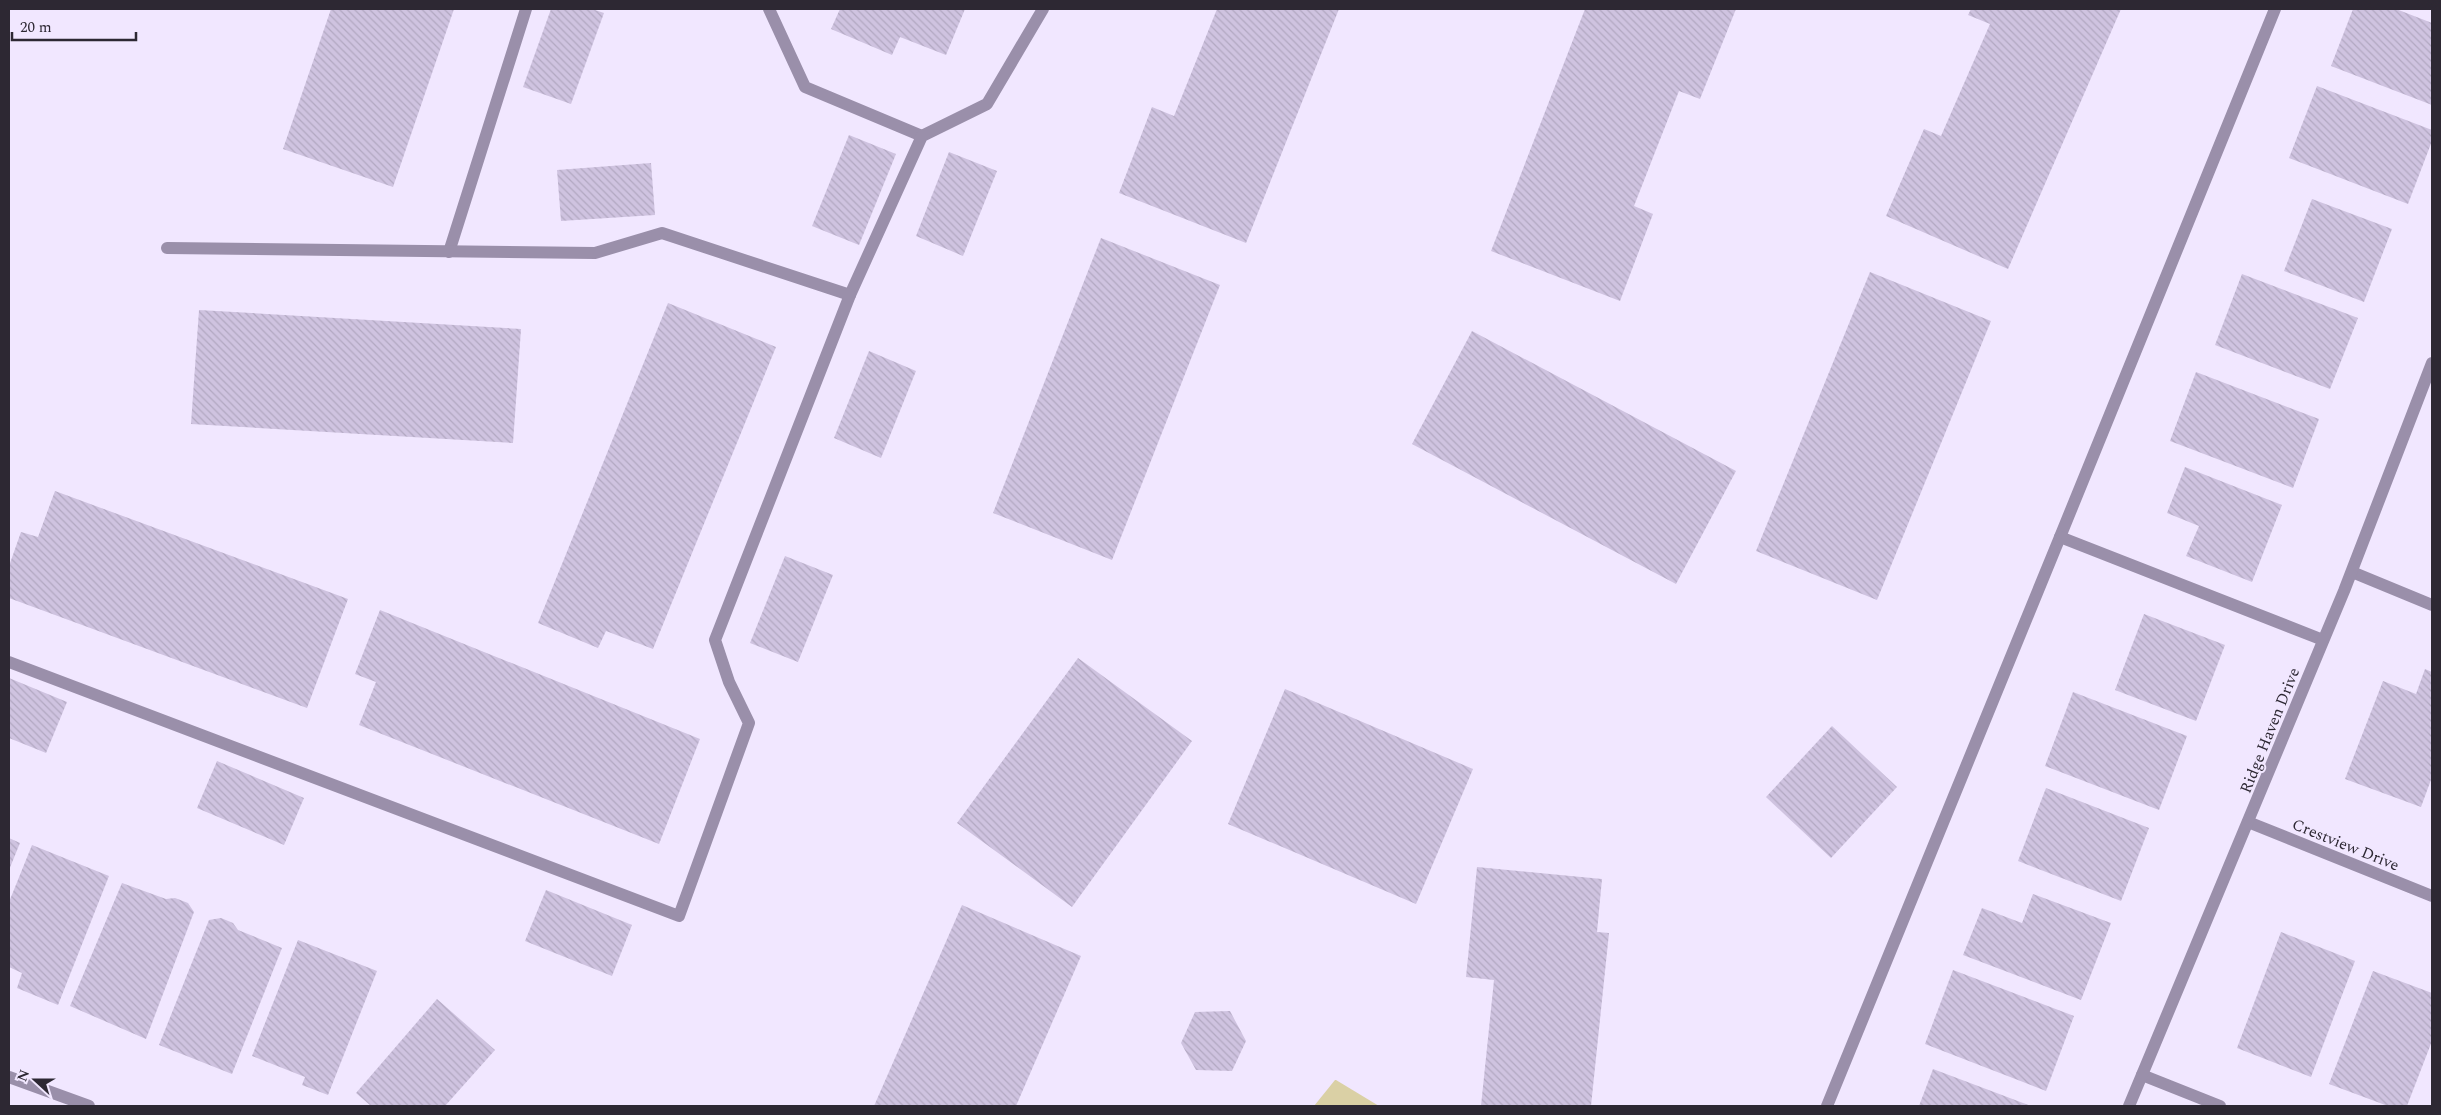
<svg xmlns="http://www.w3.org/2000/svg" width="2441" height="1115" viewBox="0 0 2441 1115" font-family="Spectral,serif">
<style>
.green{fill:#dad0a5}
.building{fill:url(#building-back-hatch)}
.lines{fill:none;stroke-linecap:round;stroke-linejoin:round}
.minor{stroke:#9a8faa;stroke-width:12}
.labels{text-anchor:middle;stroke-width:4;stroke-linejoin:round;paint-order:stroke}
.street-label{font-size:16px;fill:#2d2833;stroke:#f1e7ff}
</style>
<defs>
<pattern id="building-back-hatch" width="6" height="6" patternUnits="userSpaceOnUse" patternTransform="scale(1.25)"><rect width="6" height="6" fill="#cfc3e0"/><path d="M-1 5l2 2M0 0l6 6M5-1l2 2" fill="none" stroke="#b2a8c1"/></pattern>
</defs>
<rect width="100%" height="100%" fill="#f1e7ff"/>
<polygon class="green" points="1335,1080 1336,1080 1379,1106 1314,1106"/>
<g class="building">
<polygon points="331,9 454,9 393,187 283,149"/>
<polygon points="551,9 592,9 604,13 571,104 523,87"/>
<polygon points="840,9 965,9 946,55 900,37 892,55 831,29"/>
<polygon points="1217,9 1339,9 1246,243 1119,193 1152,107 1174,116"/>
<polygon points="1585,9 1736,9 1700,99 1679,91 1634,206 1653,214 1620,301 1491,251"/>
<polygon points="1971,9 2121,9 2008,269 1886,216 1924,129 1941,136 1990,24 1968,15"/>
<polygon points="2353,9 2396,9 2432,23 2432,105 2331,66"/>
<polygon points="2317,86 2432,130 2432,141 2408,204 2289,158"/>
<polygon points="849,135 896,154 859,245 812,226"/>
<polygon points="949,152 997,171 963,256 916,236"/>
<polygon points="651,163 655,215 561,221 557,170"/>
<polygon points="2312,199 2392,229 2364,302 2284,271"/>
<polygon points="1101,238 1220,285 1112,560 993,513"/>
<polygon points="1870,272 1991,321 1877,600 1756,551"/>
<polygon points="2242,274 2358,318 2330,389 2215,345"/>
<polygon points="668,303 776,347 653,649 606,631 598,648 538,623"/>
<polygon points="199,310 521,329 513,443 191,424"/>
<polygon points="1472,331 1736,471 1676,584 1412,444"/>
<polygon points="869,351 916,371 881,458 834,438"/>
<polygon points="2196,372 2319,419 2293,488 2170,441"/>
<polygon points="2185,467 2282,505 2252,582 2186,556 2199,526 2167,513"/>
<polygon points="55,491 348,599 307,708 9,598 9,566 21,532 38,537"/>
<polygon points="785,556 833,575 798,662 750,643"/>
<polygon points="380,610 700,739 659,844 359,725 376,682 355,674"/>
<polygon points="2144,614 2225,645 2196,721 2115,690"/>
<polygon points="1078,658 1192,741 1072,907 957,823"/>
<polygon points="2425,669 2432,672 2432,777 2421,807 2345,779 2383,681 2416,694"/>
<polygon points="9,678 67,702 46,753 9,738"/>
<polygon points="1285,689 1473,769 1416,904 1228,824"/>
<polygon points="2073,692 2187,736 2159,810 2045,766"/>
<polygon points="1832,726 1897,787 1831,858 1766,797"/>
<polygon points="217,761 304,798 284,845 197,808"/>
<polygon points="2046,788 2149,828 2121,901 2018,861"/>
<polygon points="9,838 20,843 9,870"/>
<polygon points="32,845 109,876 58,1005 17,988 22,973 9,967 9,902"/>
<polygon points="1477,867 1602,879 1597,932 1609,933 1591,1106 1481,1106 1494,980 1466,977"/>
<polygon points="122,883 166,899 175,898 188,903 194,912 146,1039 70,1006"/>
<polygon points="546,890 632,925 612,976 525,941"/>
<polygon points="2033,894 2111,923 2081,1000 1963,955 1982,908 2022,923"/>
<polygon points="962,905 1081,956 1016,1106 874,1106"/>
<polygon points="221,918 233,923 238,930 282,948 232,1074 159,1045 209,920"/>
<polygon points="2281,932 2355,961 2311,1077 2237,1048"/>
<polygon points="298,940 377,971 328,1095 302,1085 305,1077 252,1056"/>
<polygon points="1953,970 2074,1016 2046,1091 1925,1044"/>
<polygon points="2373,971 2432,993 2432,1041 2407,1106 2388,1106 2329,1084"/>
<polygon points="437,999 495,1050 445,1106 371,1106 356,1093"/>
<polygon points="1230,1011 1246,1041 1232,1071 1196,1070 1181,1043 1195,1012"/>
<polygon points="1933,1069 2031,1106 1919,1106"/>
</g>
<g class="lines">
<g class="minor">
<polyline points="769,9 805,87 922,136"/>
<polyline points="449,252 526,9"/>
<polyline points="850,295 922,136 987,104 1043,9"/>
<polyline points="2060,537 2275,9"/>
<polyline points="2352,572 2432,605"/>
<polyline points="9,662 679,916 749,723 729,682 715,640 850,295 662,233 595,253 167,248"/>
<polyline points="2248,822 2432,896"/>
<polyline points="2142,1075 2220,1106"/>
<polyline points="9,1077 89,1106"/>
<polyline points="1827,1106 2060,537 2323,640"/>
<polyline points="2129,1106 2344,591 2432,363"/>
</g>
</g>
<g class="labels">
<g class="street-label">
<text transform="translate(2269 730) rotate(-68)" y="6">Ridge Haven Drive</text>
<text transform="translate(2346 844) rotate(22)" y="6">Crestview Drive</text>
</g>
</g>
<rect width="2441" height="1115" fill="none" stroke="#2d2833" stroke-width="20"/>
<g transform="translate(35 1080) rotate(291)" stroke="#f1e7ff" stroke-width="4" paint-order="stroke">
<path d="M0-4L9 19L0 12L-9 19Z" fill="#2d2833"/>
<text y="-8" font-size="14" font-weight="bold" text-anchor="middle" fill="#2d2833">N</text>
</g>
<path d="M12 32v8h124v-8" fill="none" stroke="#2d2833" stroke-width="2.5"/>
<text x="20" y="32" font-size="15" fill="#2d2833" stroke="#f1e7ff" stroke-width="4" paint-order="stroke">20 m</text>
</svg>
